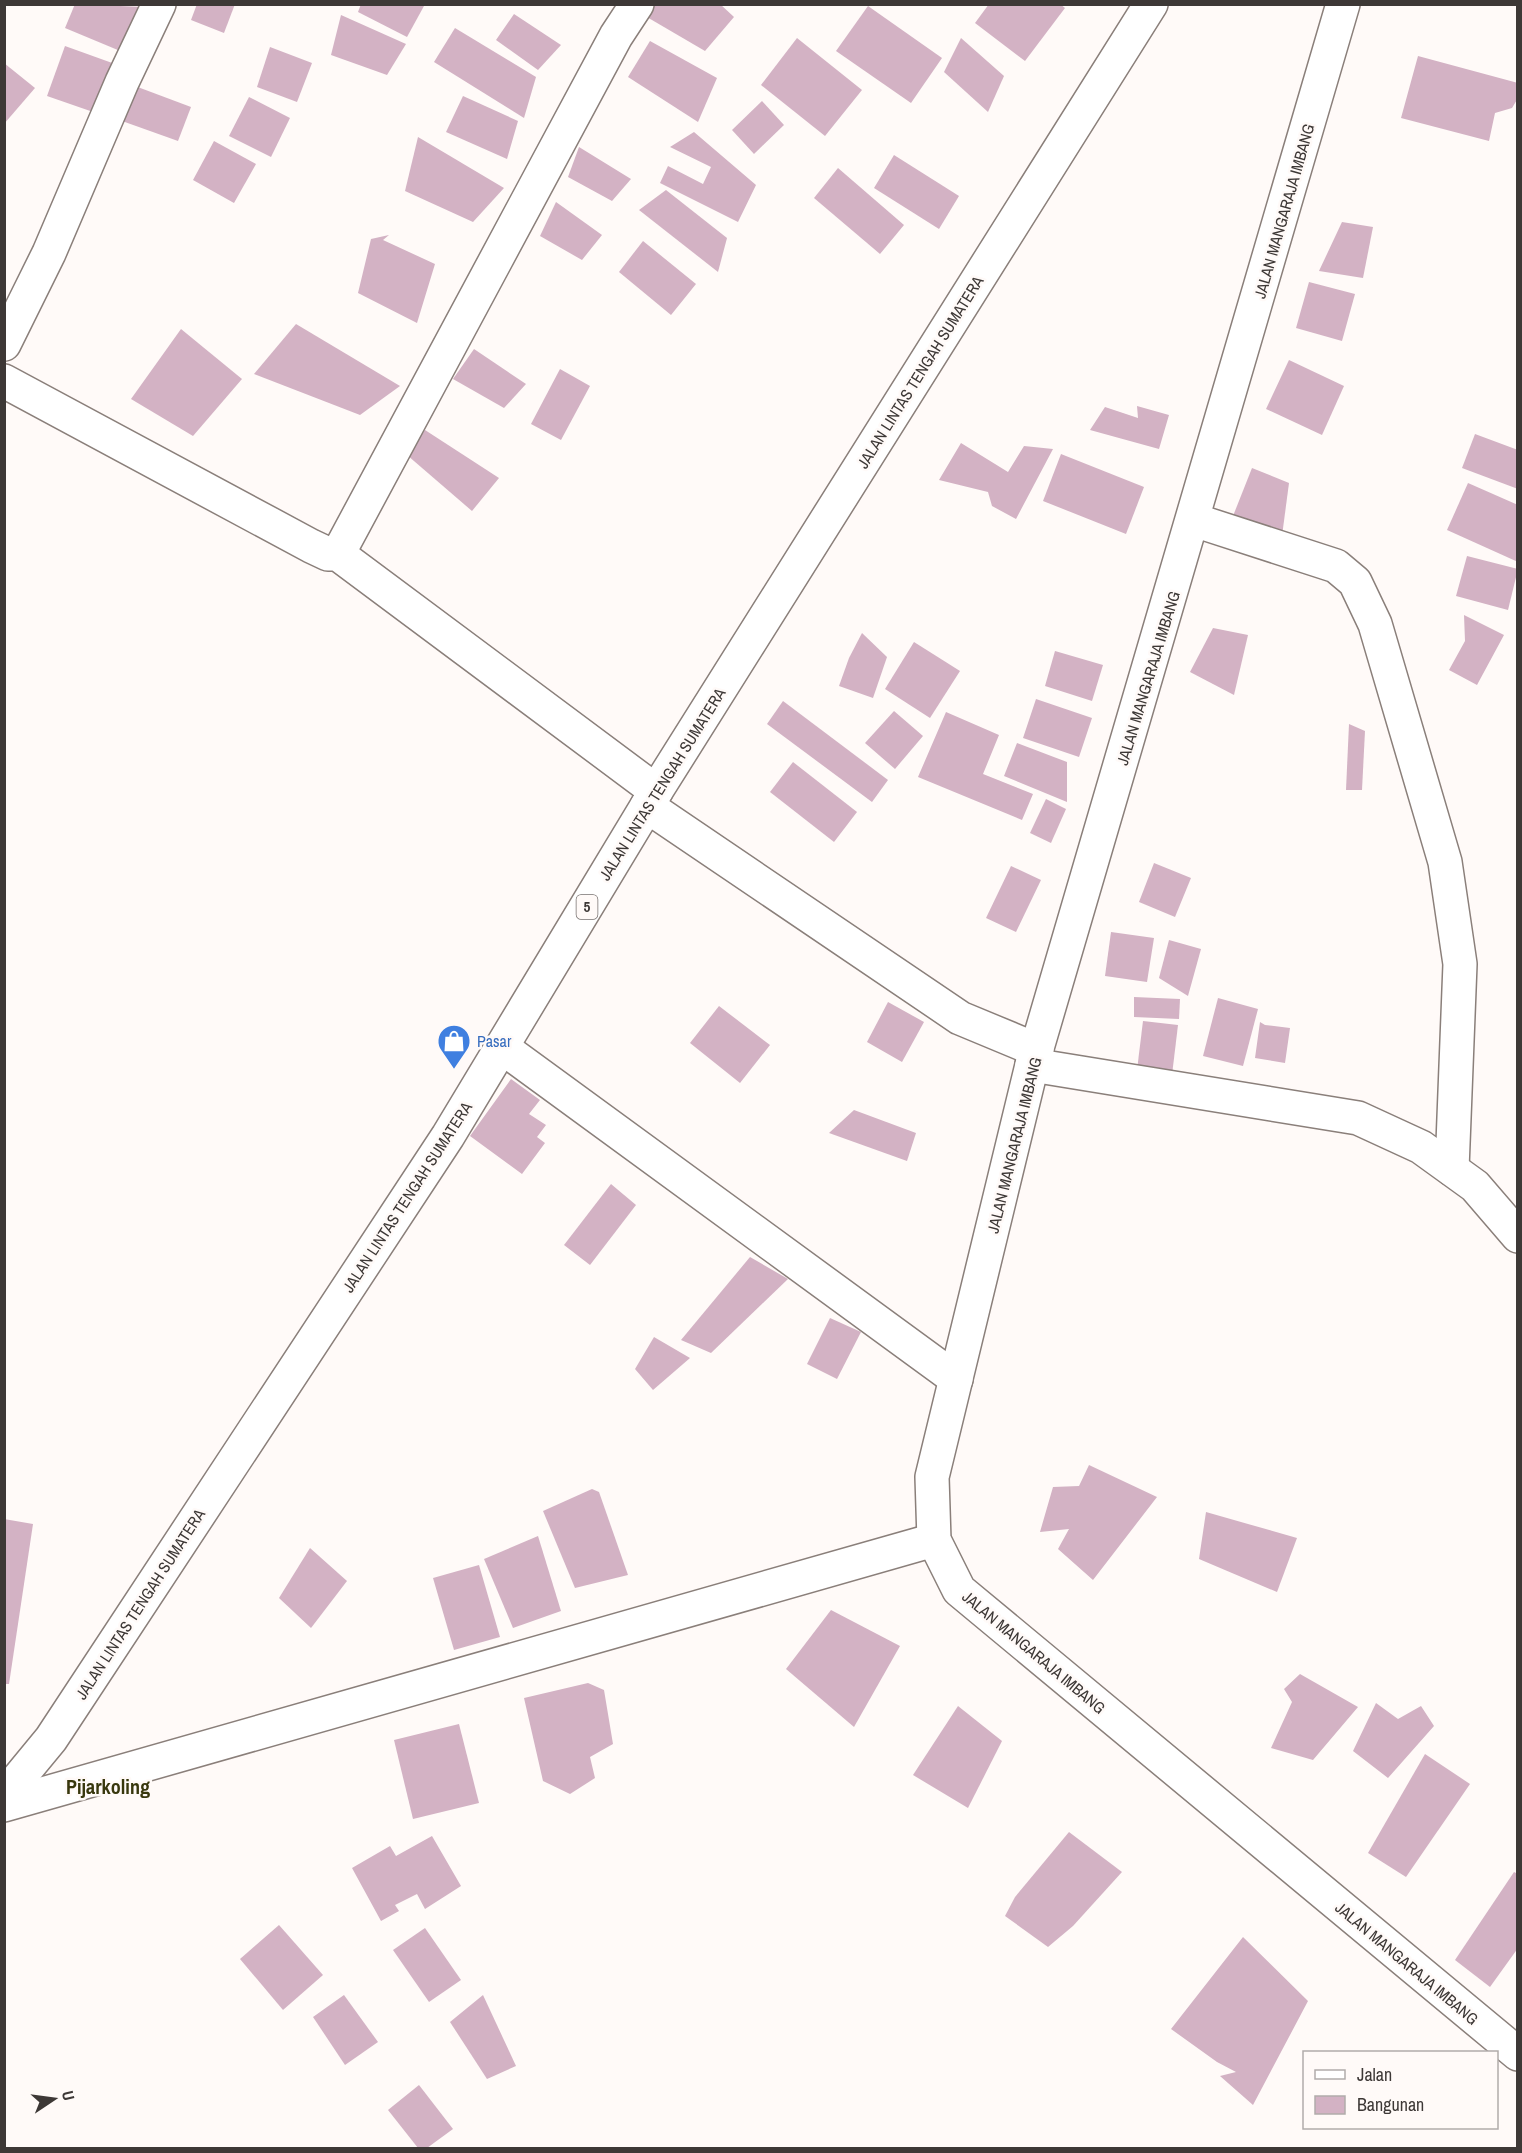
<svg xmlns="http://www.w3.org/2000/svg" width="1522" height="2153" viewBox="0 0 1522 2153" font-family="'Archivo Narrow',sans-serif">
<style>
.building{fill:#d3b2c4}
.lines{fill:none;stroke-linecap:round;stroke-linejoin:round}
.minor-casing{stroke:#8a7f7a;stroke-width:36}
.tertiary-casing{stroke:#8a7f7a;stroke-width:36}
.trunk-casing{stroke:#8a7f7a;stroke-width:36}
.minor{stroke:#fff;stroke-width:33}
.tertiary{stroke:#fff;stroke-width:33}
.trunk{stroke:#fff;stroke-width:33}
.labels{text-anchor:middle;stroke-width:5;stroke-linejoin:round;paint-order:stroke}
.shield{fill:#fffaf8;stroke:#777270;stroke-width:1.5}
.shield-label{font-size:15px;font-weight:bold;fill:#3d3836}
.street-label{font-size:16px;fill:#3d3836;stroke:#fffaf8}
.shop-label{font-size:16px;fill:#366cbe;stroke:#fffaf8;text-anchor:start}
.quarter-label{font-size:20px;font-weight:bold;fill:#38370d;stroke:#fffaf8}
</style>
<rect width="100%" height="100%" fill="#fffaf8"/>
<g class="building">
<polygon points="75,4 143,7 125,53 65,28"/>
<polygon points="197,4 235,4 224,33 191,20"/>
<polygon points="361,4 420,4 424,6 407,37 358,12"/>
<polygon points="646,4 720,4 734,17 705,51 640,13"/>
<polygon points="989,4 1060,4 1065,8 1025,61 975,23"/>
<polygon points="868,6 942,58 911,103 836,51"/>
<polygon points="514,14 561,45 538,70 496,40"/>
<polygon points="341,15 406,44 387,75 331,55"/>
<polygon points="455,28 536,77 524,118 434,62"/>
<polygon points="797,38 862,90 825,136 761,85"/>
<polygon points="961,38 1004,76 988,112 944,72"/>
<polygon points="650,41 717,78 698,122 628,77"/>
<polygon points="65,46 115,64 96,113 47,96"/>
<polygon points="270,47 312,63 297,102 257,87"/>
<polygon points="1418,56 1518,83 1518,98 1512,108 1495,113 1489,141 1401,118"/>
<polygon points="4,63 35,88 4,124"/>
<polygon points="135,86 191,107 178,141 122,121"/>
<polygon points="463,96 518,121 507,159 446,132"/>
<polygon points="249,97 290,118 271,157 229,136"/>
<polygon points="762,101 784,125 754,154 732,130"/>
<polygon points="694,132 756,185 738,222 660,183 668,166 703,184 711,167 670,147"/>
<polygon points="418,137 504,188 473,222 405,191"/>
<polygon points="214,141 256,164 234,203 193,180"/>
<polygon points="579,147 631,179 612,201 568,177"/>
<polygon points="894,155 959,196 939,229 874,188"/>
<polygon points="838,168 904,225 880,254 814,198"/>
<polygon points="666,190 727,238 718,272 639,210"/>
<polygon points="556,202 602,235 582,260 540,236"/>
<polygon points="1342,222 1373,227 1363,278 1319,271"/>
<polygon points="389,235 383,240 435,264 417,323 358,293 371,239"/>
<polygon points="643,241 696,284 671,315 619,272"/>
<polygon points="1309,282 1355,294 1342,341 1296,328"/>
<polygon points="296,324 400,386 360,415 254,374"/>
<polygon points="181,329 242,379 193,436 131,399"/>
<polygon points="474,349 526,384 504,408 453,379"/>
<polygon points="1289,360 1344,386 1322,435 1266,409"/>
<polygon points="560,369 590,386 561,440 531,424"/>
<polygon points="1137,406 1169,415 1159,449 1090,430 1105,407 1138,418"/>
<polygon points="425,430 499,478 472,511 407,455"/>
<polygon points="1475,434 1518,450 1518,489 1462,468"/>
<polygon points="961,443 1008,472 1024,446 1053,449 1016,519 992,506 988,492 939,480"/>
<polygon points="1061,454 1144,487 1126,534 1043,501"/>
<polygon points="1252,468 1289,483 1282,536 1233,516"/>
<polygon points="1468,483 1518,505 1518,562 1447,530"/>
<polygon points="1467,556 1518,569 1508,610 1456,596"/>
<polygon points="1464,615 1504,635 1477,685 1449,670 1465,641"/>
<polygon points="1213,628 1248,635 1234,695 1190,672"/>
<polygon points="862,633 887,657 873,698 839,686 849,658"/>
<polygon points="914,642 960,671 930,718 885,689"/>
<polygon points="1055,651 1103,665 1092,701 1045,686"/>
<polygon points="1036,699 1092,718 1079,757 1023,738"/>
<polygon points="783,701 888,780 872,802 767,724"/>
<polygon points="894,711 923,736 895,769 865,743"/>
<polygon points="946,712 999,735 983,774 1033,794 1022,820 918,777"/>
<polygon points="1349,724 1365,731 1362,790 1346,790"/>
<polygon points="1017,743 1067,762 1067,802 1004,776"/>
<polygon points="793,762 857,812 834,842 770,792"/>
<polygon points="1046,799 1066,809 1051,843 1030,833"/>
<polygon points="1154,863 1191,878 1175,917 1139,902"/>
<polygon points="1011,866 1041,880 1016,932 986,918"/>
<polygon points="1111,932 1154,938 1147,982 1105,976"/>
<polygon points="1169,940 1201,949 1188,996 1159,978"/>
<polygon points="1134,997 1180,999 1179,1019 1134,1017"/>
<polygon points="1218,998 1258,1009 1243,1066 1203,1056"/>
<polygon points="888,1002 924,1022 902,1062 867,1042"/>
<polygon points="719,1006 770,1045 740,1083 690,1043"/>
<polygon points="1143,1021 1178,1025 1172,1075 1137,1070"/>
<polygon points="1260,1022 1265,1025 1290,1028 1285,1063 1255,1058"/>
<polygon points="511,1079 540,1100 529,1114 546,1125 537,1137 545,1143 522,1174 470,1136"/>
<polygon points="854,1110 916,1133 907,1161 829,1133"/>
<polygon points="611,1184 636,1205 590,1265 564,1245"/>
<polygon points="750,1257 788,1279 711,1353 681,1340"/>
<polygon points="830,1318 861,1332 837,1379 807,1364"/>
<polygon points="654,1337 690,1358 653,1390 635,1369"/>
<polygon points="1089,1465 1157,1497 1093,1580 1058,1549 1069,1529 1040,1532 1053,1487 1079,1486"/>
<polygon points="592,1489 599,1492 628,1575 575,1588 543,1511"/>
<polygon points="1206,1512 1297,1538 1277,1592 1199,1559"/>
<polygon points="4,1519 33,1524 9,1684 4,1684"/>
<polygon points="538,1536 561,1611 513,1628 484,1559"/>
<polygon points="310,1548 347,1581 311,1628 279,1598"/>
<polygon points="479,1565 500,1637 454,1650 433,1578"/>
<polygon points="831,1610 900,1646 854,1727 786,1669"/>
<polygon points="1300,1674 1358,1707 1313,1760 1271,1748 1292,1702 1284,1689"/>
<polygon points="588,1683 604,1690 613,1744 590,1757 595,1778 570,1794 543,1781 524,1698"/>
<polygon points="1376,1703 1398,1719 1421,1706 1434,1726 1388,1778 1353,1751"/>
<polygon points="958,1706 1002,1741 968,1808 913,1775"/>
<polygon points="459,1724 479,1803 413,1819 394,1740"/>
<polygon points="1425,1754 1470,1784 1406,1877 1368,1853"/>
<polygon points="1069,1832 1122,1872 1073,1926 1048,1947 1005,1916 1015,1897"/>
<polygon points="432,1836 461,1886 425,1909 417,1894 395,1905 399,1911 381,1921 352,1868 390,1846 396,1856"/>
<polygon points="1514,1872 1518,1874 1518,1948 1490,1987 1455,1960"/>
<polygon points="279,1925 323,1975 283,2010 240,1959"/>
<polygon points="425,1928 461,1980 429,2002 393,1950"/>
<polygon points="1243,1937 1308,2001 1253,2105 1220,2076 1236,2072 1217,2062 1171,2029"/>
<polygon points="344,1995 378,2042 345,2065 313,2017"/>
<polygon points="483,1995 516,2066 487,2079 450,2022"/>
<polygon points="419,2085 453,2129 427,2148 418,2148 388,2110"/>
</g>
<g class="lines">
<g class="minor-casing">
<g id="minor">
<polyline points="4,344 49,253 122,82 159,4"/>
<polyline points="4,381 311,546 328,554 338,554 656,791"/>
<polyline points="1194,520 1336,566 1355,582 1375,624 1445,862 1460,964 1452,1169"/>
<polyline points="338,554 616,36 637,4"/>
<polyline points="647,806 960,1018 1037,1050"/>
<polyline points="503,1048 956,1379"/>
<polyline points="1032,1065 1358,1118 1421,1147 1475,1186 1518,1236"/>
<polyline points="4,1805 934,1540"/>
</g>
</g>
<g class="tertiary-casing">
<polyline id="tertiary" points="1343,4 1032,1065 932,1477 934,1540 959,1590 1518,2054"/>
</g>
<g class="trunk-casing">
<polyline id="trunk" points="4,1796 51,1739 448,1136 656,791 1151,4"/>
</g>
<use href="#minor" class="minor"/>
<use href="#tertiary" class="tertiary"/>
<use href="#trunk" class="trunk"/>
</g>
<defs>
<g id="shop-pin" transform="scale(1.725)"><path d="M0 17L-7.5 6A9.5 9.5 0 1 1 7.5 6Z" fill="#3f7fe0" stroke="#fffaf8"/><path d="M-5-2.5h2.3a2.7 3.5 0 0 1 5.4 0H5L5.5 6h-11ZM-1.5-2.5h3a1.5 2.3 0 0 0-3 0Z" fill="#fff"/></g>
</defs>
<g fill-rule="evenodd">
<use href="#shop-pin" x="454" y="1041"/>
</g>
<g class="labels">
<rect class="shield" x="576.5" y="895" width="21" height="24" rx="4.5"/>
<g class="shield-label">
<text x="587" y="912">5</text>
</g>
<g class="street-label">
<text transform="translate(1284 211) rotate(-74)" y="6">JALAN MANGARAJA IMBANG</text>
<text transform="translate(920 372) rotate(-58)" y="6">JALAN LINTAS TENGAH SUMATERA</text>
<text transform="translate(1148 678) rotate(-73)" y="6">JALAN MANGARAJA IMBANG</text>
<text transform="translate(662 784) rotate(-58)" y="6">JALAN LINTAS TENGAH SUMATERA</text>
<text transform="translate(1014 1145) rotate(-76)" y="6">JALAN MANGARAJA IMBANG</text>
<text transform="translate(407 1197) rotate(-57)" y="6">JALAN LINTAS TENGAH SUMATERA</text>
<text transform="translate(140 1604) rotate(-57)" y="6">JALAN LINTAS TENGAH SUMATERA</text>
<text transform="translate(1034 1652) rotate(40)" y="6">JALAN MANGARAJA IMBANG</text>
<text transform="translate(1407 1963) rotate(40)" y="6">JALAN MANGARAJA IMBANG</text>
</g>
<g class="shop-label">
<text x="477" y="1047">Pasar</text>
</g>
<g class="quarter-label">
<text x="108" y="1794">Pijarkoling</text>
</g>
</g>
<rect width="1522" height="2153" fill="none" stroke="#3d3836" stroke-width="12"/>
<rect x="1303" y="2051" width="195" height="78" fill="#fffaf8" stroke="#b1acaa" stroke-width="1.5"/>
<rect x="1315" y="2070" width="30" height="9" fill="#ffffff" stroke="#b1acaa" stroke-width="1.5"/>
<text x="1357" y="2081" font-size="18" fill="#3d3836">Jalan</text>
<rect x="1315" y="2096" width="30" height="18" fill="#d3b2c4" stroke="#b1acaa" stroke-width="1.5"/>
<text x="1357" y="2111" font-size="18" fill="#3d3836">Bangunan</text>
<g transform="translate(54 2099) rotate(77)" stroke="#fffaf8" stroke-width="4.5" paint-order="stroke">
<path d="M0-4.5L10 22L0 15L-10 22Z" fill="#3d3836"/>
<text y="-9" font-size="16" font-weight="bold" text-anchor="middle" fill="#3d3836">U</text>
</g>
</svg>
